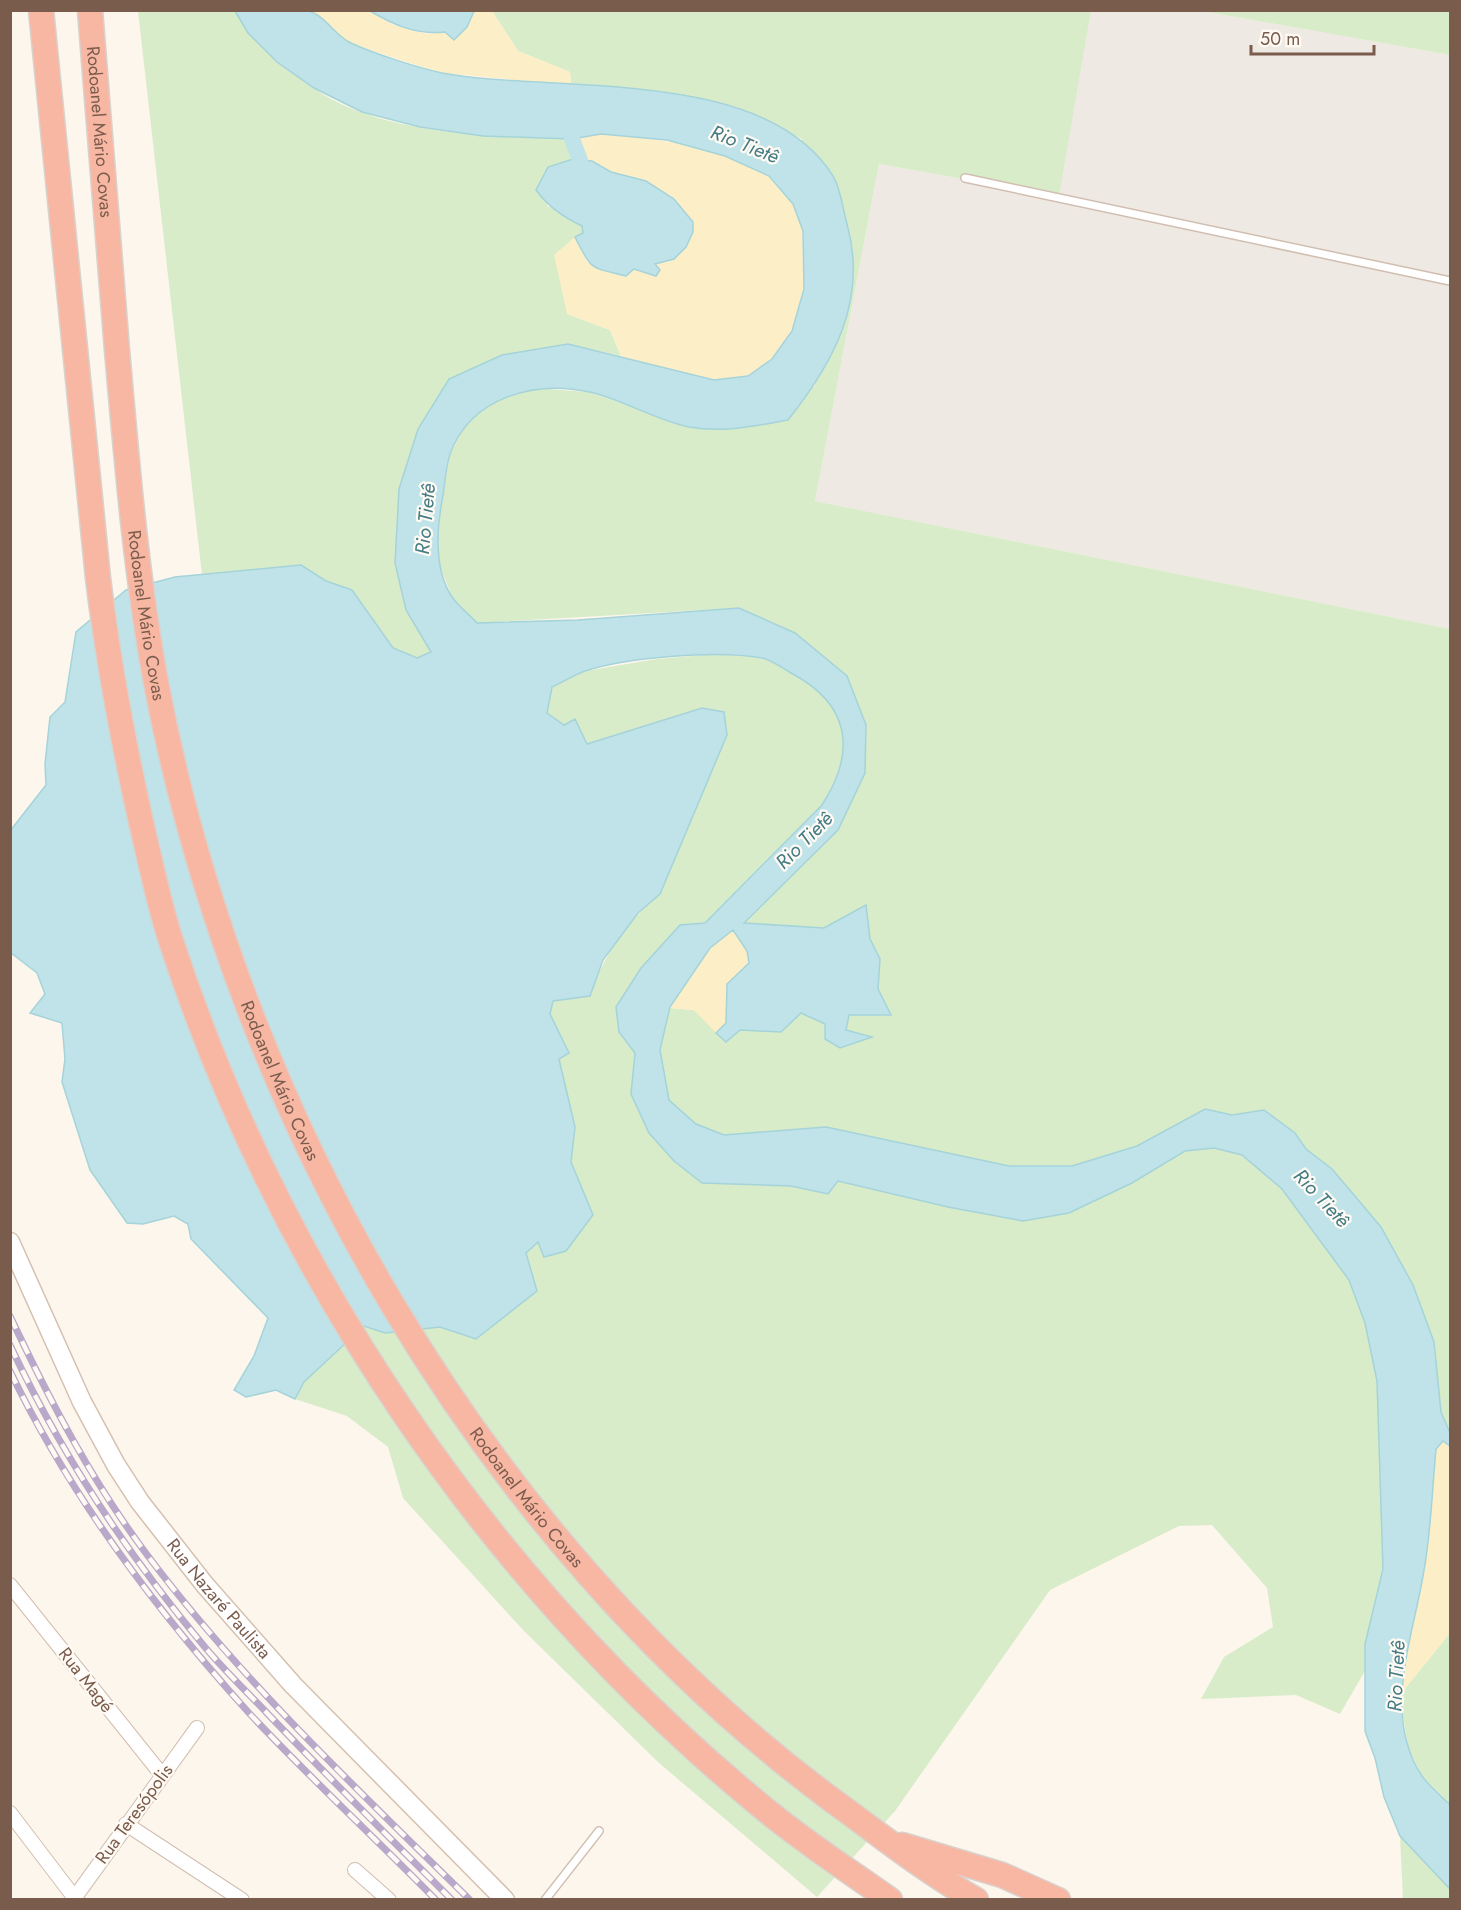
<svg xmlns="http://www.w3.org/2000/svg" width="1461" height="1910" viewBox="0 0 1461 1910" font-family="Jost,sans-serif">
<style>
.industrial{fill:#efe9e4}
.green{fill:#d8ecc9}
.sand{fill:#fcefc7}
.water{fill:#bfe3e8;stroke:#a5d3da;stroke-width:1.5}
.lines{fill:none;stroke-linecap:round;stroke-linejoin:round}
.canal{stroke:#bfe3e8;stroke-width:16}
.lane-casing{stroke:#d1beb0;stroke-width:10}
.street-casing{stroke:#d1beb0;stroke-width:16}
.secondary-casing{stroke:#d6c0b0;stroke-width:21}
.highway-casing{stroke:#dad1cd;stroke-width:27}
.lane{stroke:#fff;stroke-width:7}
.street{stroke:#fff;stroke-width:14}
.secondary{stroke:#fff;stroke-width:18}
.highway{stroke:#f7b7a3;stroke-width:24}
.rail-casing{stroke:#b9a8c9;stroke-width:7}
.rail{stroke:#fffaf3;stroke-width:4.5;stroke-dasharray:14;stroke-linecap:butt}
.labels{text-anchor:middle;stroke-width:4.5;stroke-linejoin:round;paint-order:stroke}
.street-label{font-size:18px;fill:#7a5c4d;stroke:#fffaf3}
.water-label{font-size:20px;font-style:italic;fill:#437c86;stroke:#fffaf3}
</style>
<rect width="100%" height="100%" fill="#fdf6ec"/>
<polygon class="industrial" points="1091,11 1202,11 1450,55 1450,629 815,501 879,164 1058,196"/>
<g class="green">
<path d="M138,11H235C249,34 264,46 284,63C293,71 302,80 312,87C380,136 491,136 572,139L580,160L573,159L547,206C560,210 569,220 582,226L583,233L575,237L567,314L610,330L621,356L568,344L502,355L449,379L406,610L431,652L417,658L393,648L353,590L326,581L301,565L202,575Z"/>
<polygon points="492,11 1091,11 1059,196 879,164 815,501 1450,629 1450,1433 1441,1412 1434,1342 1413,1285 1332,1169 1306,1149 1295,1133 1264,1110 1232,1115 1205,1109 1137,1146 1072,1166 1009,1166 826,1127 724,1135 696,1124 669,1100 660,1050 670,1008 694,1010 726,1042 740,1030 781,1032 800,1012 825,1024 825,1039 871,1037 846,1030 849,1015 891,1014 878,989 880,959 870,939 866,905 824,928 743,923 838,830 866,725 739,608 477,623 452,597 438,561 440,510 450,455 463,428 475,415 510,394 534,388 589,392 689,427 815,386 802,139 737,107 653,90 571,85 570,72 518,51"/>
<polygon points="1202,11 1450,11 1450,55"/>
<path d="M717,654C732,655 749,655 763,659C773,661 784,669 792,673C851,705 856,753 822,805L705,923L680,925L641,968L619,1032L635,1052L631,1094L649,1133L674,1161L702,1183L791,1186L827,1194L838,1181L948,1207L1069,1213L1132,1183L1185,1151L1214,1148L1242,1155L1282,1189L1349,1280L1365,1323L1377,1380L1383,1569L1365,1644V1671L1340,1714L1296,1695L1201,1699L1224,1657L1273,1627L1267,1588L1212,1525L1179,1526L1050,1590L895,1811L817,1897L659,1763L523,1630L403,1498L388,1447L347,1416L295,1399L304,1382L364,1326L385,1333L440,1327L476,1338L537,1291L526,1253L538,1241L593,1215L571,1162L575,1127L559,1059L569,1052L550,1014L553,1001L590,995C606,952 625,924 660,894L702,708L587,744L547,713L552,687L585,671L657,659Z"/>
<polygon points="1450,1633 1450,1805 1422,1776 1408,1747 1402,1709 1403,1691"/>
<polygon points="1400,1836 1450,1889 1450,1899 1403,1899"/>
</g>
<g class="sand">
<polygon points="310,11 370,11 394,25 427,34 467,27 474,11 492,11 518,51 570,72 571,85 441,73 349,43"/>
<path d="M601,134C657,139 718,145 767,175C772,178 776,184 780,188C784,194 791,199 794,206C817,257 805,348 749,375C717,390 654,365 621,356L610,330L567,314L554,255L575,237L587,262L626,276L634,269L656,276L646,181L611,172L592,161L580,160L572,139Z"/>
<polygon points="733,930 747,951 749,963 727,985 726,1024 716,1033 694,1010 670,1008 710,948"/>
<polygon points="1443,1440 1450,1446 1450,1633 1403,1691 1406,1653 1423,1575 1436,1449"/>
</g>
<g class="water">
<path d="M235,11C258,11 286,6 308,11C324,14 336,37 351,43C372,53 419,68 442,73C555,94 764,65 833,176C841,189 843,210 847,224C868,300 834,362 788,420C755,426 723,433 689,427C655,420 624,400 590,392C534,380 471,397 450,454C446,467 445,482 443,495C437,527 433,568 452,597C458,606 470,615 477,623L578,620L739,608L795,633L847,676L866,725L865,773L838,830L744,923L824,928L866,905L870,939L880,959L878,989L891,1015H849L846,1030L872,1037L840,1048L825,1039V1024L801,1013L781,1032L740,1030L726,1042L716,1033L726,1023L727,984L749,963L747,951L733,930L710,948L670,1007L660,1050L669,1100L696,1124L724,1135L826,1127L1009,1166H1072L1137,1146L1205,1109L1232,1115L1264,1110L1295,1133L1306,1149L1332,1169L1381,1227L1413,1285L1434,1342L1441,1412L1450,1433V1446L1443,1441L1436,1449C1432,1491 1431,1535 1423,1576C1412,1640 1382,1716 1422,1776C1429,1786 1441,1796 1450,1805V1889L1400,1836L1384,1797L1375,1758L1365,1731V1644L1383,1569L1377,1381L1365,1323L1349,1280L1282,1189L1242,1155L1214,1148L1185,1151L1132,1183L1069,1213L1023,1221L948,1207L838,1181L828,1194L791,1186L702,1183L674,1161L649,1133L631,1094L635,1053L619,1032L616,1007L641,968L680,925L705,923L822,805C857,751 850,704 791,673C782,668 772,660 762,658C718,650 628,657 585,671C574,675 563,682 552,687L547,713L564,725L575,719L587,744L702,708L724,712L727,735L660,894L638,913L603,960L590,996L553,1001L550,1014L569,1053L559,1059L575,1127L571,1162L593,1215L566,1251L544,1257L538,1242L526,1253L537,1291L476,1339L440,1327L385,1333L364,1326L304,1382L295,1399L276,1390L246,1397L234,1390L254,1356L268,1318L191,1239L188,1224L174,1216L143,1224L127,1223L90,1170L62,1082L65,1059L62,1023L30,1013L45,994L37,973L11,953L10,831L46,785L45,764L50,717L65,702L76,632L126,590L175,577L301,565L326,581L352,590L393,648L417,658L431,652L406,610L395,563L399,489L418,429L449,379L502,355L568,344L714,380L748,376L772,359L792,331L804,289L803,231L793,204L769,176L725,156L667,140L601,134L572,139L483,136L420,127L362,112L314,88L277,62L248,33Z"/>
<path d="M370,11L474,10V11L467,27L454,40L445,32C416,35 394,25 370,11Z"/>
<path d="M573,159L592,161L611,172L646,181L674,199L693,222V232L686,247L674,259L655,264L660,270L656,276L634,269L626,276C591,267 592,272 575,237L583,233L582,226C563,217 548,207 536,190L548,167Z"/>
</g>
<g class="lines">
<polyline class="canal" points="569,117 572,139 580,160"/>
<g class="lane-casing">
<g id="lane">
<polyline points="965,178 1450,281"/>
<polyline points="545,1900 599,1831"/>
</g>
</g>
<g class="street-casing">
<g id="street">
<polyline points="10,1585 162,1775"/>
<polyline points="10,1813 74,1897"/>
<polyline points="126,1824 242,1900"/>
<polyline points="355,1870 389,1900"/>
<polyline points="73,1900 197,1728"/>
</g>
</g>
<g class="secondary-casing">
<g id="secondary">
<path id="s1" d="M10,1242L82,1402L116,1465L140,1502L205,1585L293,1685L505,1900"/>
</g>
</g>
<g class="highway-casing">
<g id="highway">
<path d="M41,10L98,578C108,660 123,741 141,822C150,860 158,900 170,938C280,1276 491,1586 767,1811C806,1843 849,1871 890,1900"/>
<path id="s2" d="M90,10C99,124 108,237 117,350C127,464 136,576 157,688C239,1115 480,1538 832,1800C879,1834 925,1871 976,1900"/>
<polyline points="902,1845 1002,1875 1058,1900"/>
</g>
</g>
<use href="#lane" class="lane"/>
<use href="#street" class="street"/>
<use href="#secondary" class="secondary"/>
<use href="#highway" class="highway"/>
<g class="rail-casing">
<g id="rail">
<path d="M10,1316C49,1399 92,1482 148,1556C242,1681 358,1790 470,1900"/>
<path d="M10,1345C61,1454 127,1554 204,1646C223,1669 246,1691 266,1712C327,1776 390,1838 452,1900"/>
<path d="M10,1371C70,1496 156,1610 249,1713C309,1777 374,1837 436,1900"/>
</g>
</g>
<use href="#rail" class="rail"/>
</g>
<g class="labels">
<g class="street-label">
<text dy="6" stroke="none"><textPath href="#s2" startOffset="122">Rodoanel Mário Covas</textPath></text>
<text dy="6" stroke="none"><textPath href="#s2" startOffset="608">Rodoanel Mário Covas</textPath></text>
<text dy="6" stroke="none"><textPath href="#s2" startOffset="1094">Rodoanel Mário Covas</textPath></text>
<text dy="6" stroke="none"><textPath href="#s2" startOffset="1580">Rodoanel Mário Covas</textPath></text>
<text dy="6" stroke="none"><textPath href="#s1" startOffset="416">Rua Nazaré Paulista</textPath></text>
<text transform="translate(86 1680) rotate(52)" y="6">Rua Magé</text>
<text transform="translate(134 1814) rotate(-54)" y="6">Rua Teresópolis</text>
</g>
<g class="water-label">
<text transform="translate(745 144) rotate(22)" y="7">Rio Tietê</text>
<text transform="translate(425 519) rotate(-85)" y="7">Rio Tietê</text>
<text transform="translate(804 840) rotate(-45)" y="7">Rio Tietê</text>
<text transform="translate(1322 1198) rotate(47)" y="7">Rio Tietê</text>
<text transform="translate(1396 1676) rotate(-87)" y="7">Rio Tietê</text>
</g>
</g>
<rect width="1461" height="1910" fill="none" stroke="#7a5c4d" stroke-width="24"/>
<path d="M1251 45v9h123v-9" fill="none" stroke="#7a5c4d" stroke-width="3"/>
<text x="1260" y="45" font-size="18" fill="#7a5c4d" stroke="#fffaf3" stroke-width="4.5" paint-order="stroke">50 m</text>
</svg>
